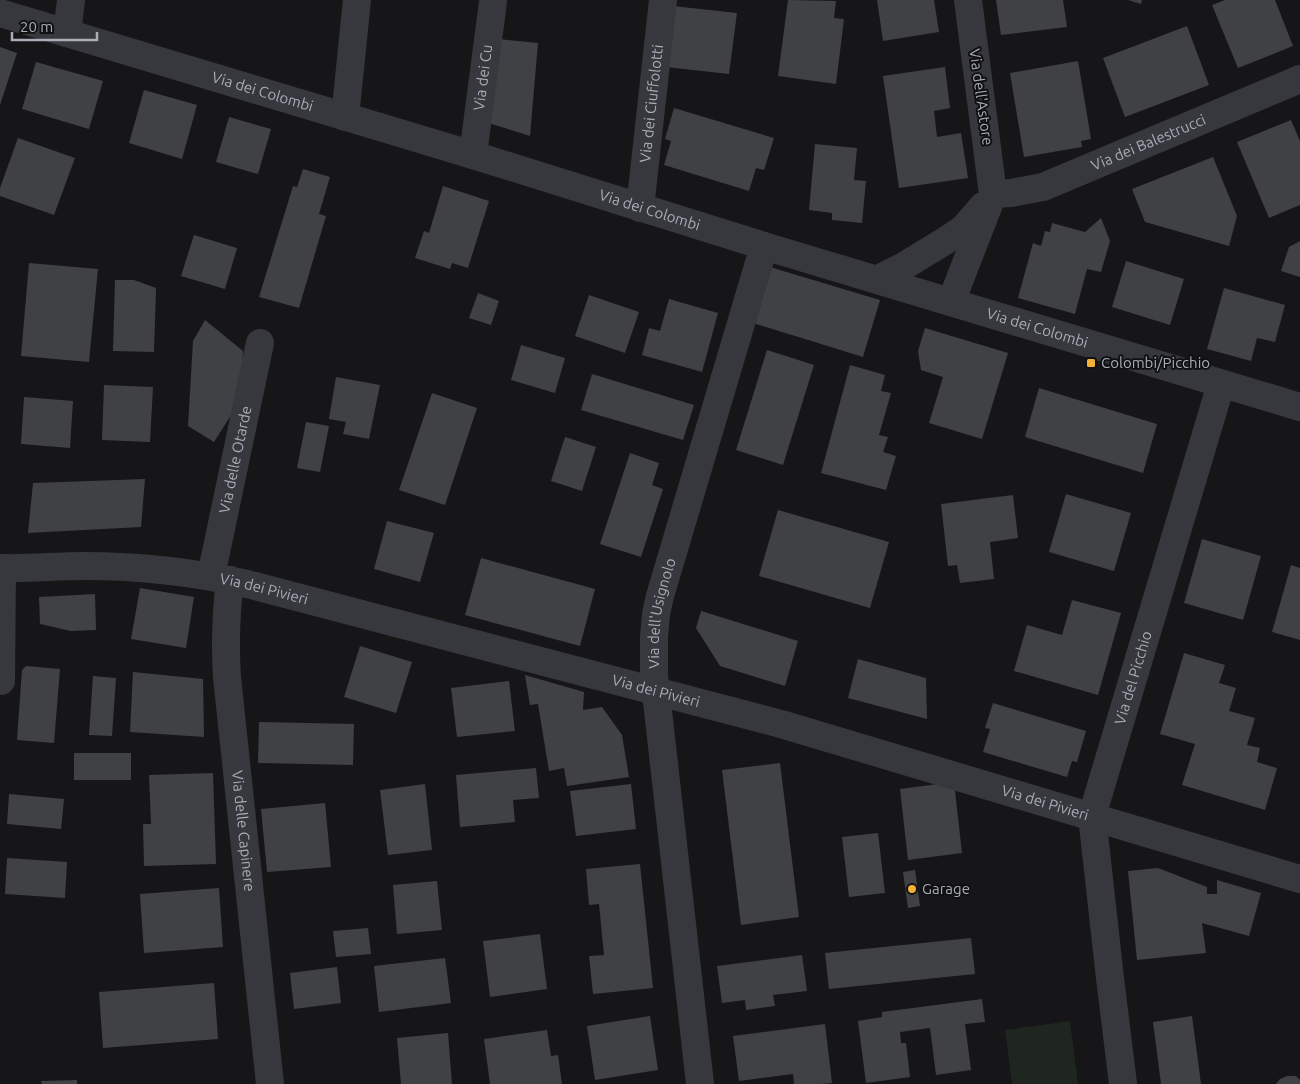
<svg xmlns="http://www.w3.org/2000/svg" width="1300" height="1084" viewBox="0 0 1300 1084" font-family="Ubuntu,sans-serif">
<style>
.green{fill:#1e261f}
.building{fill:#404145}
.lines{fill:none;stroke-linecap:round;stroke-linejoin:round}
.minor{stroke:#37383d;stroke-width:28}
.poi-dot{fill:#f2b134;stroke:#111113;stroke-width:2}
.labels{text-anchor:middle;stroke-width:4;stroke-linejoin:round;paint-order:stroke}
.street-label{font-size:15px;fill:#a8adb8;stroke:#111113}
.poi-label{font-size:15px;fill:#a8adb8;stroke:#111113;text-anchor:start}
</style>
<rect width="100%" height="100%" fill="#161618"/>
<polygon class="green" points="1070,1021 1078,1084 1012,1084 1005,1030"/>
<g class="building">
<polygon points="788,0 836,1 834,18 844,19 836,84 778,76"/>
<polygon points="877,0 934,0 939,32 883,41"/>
<polygon points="996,0 1063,0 1067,27 1001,35"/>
<polygon points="1128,0 1142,0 1141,4"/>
<polygon points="1225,0 1275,0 1293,46 1238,68 1212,5"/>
<polygon points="673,6 737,13 729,74 666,67"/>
<polygon points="1187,26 1209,85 1125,117 1103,58"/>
<polygon points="499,39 538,43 530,136 489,123"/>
<polygon points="0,47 17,53 0,105"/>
<polygon points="1078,61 1091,139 1081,141 1082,147 1024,157 1010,73"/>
<polygon points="36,62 103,81 89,129 22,109"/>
<polygon points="945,67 950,108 934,111 937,137 961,133 968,178 899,188 883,76"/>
<polygon points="144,90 197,105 182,159 129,143"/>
<polygon points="674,108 774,138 764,170 756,168 749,191 664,165 671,141 665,139"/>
<polygon points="229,117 271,129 258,174 216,162"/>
<polygon points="1291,120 1300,141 1300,205 1269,218 1237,142"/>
<polygon points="18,138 75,158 54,215 0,196 0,188"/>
<polygon points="815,144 857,148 854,180 866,181 862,223 832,220 832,213 809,210"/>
<polygon points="1213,157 1237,216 1229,246 1145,222 1132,189"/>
<polygon points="303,169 330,177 319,214 326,216 299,308 259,297 293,186 297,187"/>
<polygon points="443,186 489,201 468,268 452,263 450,269 415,258 424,231 429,233"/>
<polygon points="1101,218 1110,241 1101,272 1087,269 1075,314 1018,298 1033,243 1041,246 1045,231 1050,232 1052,223 1085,232"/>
<polygon points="194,235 237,248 225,289 181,276"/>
<polygon points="1300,241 1300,277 1281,271 1289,247"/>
<polygon points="1126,261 1184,279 1170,325 1112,307"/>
<polygon points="29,263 98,269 89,362 21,356"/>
<polygon points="770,267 880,300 863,357 753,323"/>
<polygon points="115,280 134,280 156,288 154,352 113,351"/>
<polygon points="1224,288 1285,305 1275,342 1257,338 1251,361 1207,349"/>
<polygon points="478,293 499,301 491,325 469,318"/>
<polygon points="589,295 639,312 625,353 575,336"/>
<polygon points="669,299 718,313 702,372 642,355 649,328 660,331"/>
<polygon points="205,320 243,351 240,401 214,442 188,426 193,341"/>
<polygon points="925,328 1008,353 982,439 929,423 943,377 921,370 918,351"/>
<polygon points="521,345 565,358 555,393 511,380"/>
<polygon points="767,350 814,365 783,465 736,450"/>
<polygon points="850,365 885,375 881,391 891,393 879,435 888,437 883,452 896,456 886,490 821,473"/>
<polygon points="592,374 694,405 683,440 581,410"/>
<polygon points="336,377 380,385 369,439 343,434 346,422 329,419"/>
<polygon points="104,385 153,387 150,442 102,440"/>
<polygon points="1039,388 1157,424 1143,473 1025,437"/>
<polygon points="432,393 477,408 445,505 399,490"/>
<polygon points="24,397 73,401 70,448 21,444"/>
<polygon points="306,422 329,426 320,472 297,468"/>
<polygon points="565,437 596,447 582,491 551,481"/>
<polygon points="630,453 659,463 652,485 663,489 641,557 600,544"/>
<polygon points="145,479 141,527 28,533 33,483"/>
<polygon points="1066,494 1131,513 1114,571 1049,552"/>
<polygon points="1013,495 1018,538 990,542 994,579 960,583 957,565 948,566 941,504"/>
<polygon points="778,510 889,542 870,608 759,576"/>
<polygon points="387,521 434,533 420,582 374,569"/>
<polygon points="1202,539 1261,556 1243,620 1184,603"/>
<polygon points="481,558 595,589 580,646 465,615"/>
<polygon points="1291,565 1300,568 1300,640 1272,632"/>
<polygon points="140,588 194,597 186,648 131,639"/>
<polygon points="95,594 96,630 71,631 40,624 39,597"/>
<polygon points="1072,600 1121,613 1098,695 1014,671 1027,625 1062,635"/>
<polygon points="701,611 798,641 785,686 720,666 696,628"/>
<polygon points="360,646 412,662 396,713 344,697"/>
<polygon points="1184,653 1225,665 1219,683 1236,688 1229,711 1255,718 1247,745 1260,748 1257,762 1277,768 1265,810 1182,785 1195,744 1160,734"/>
<polygon points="858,659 926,678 927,719 848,698"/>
<polygon points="26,666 60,669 54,743 17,740 22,670"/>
<polygon points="133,672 203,679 204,737 130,732"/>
<polygon points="525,675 584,692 583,710 602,707 622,735 629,777 567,786 564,768 549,771 538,704 530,705"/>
<polygon points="93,676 116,678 112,736 89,735"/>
<polygon points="509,681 515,731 457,737 451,688"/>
<polygon points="993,703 1086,731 1077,762 1072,761 1067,777 983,752 990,729 985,728"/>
<polygon points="259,722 354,724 353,765 258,763"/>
<rect x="74" y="753" width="57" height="27"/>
<polygon points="780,763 799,917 741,925 722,770"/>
<polygon points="536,768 539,798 513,800 515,822 460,827 456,775"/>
<polygon points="213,773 216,864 144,866 143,824 151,824 149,775"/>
<polygon points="954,782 962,853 908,860 900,789"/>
<polygon points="425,784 432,850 388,855 380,790"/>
<polygon points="631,784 636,829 576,836 570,791"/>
<polygon points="9,794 64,799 61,829 7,824"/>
<polygon points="325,803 331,867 267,872 261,809"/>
<polygon points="878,833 885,893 849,897 842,837"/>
<polygon points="7,858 67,862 65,898 5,894"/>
<polygon points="640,864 653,988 593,994 589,956 604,955 599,904 589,905 586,869"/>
<polygon points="1158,868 1207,887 1207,894 1217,894 1217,880 1261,893 1249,936 1202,923 1206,953 1137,960 1128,871"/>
<polygon points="915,870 920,906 908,908 903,872"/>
<polygon points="437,881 442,930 397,934 393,885"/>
<polygon points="219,888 223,947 144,953 140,894"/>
<polygon points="368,928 371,954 336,957 333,931"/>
<polygon points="540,934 547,989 490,997 483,941"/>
<polygon points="971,938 975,974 829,989 825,953"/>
<polygon points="802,955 807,991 773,995 775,1006 746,1010 745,1000 722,1003 717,966"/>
<polygon points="445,958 451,1003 379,1012 374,966"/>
<polygon points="337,967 341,1003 294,1009 290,973"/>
<polygon points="214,983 218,1039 103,1048 99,992"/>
<polygon points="982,999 985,1022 965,1024 971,1070 936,1075 930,1028 900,1032 901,1043 906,1043 910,1077 866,1083 858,1021 882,1017 882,1012"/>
<polygon points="650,1016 658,1070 595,1080 587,1026"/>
<polygon points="1192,1016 1201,1084 1161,1084 1153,1022"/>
<polygon points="825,1024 832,1083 821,1084 794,1084 793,1074 739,1081 733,1036"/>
<polygon points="547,1030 551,1056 558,1055 562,1084 490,1084 484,1039"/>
<polygon points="448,1033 452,1084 401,1084 397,1038"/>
<polygon points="1287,1076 1296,1076 1300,1080 1300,1084 1276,1084 1280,1079"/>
<polygon points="77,1080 77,1084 42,1084 41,1081"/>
</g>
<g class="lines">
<g class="minor">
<path id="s1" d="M0,13L473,155L764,246L1300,407"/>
<polyline points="67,33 71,0"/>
<polyline points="345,117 357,0"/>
<path id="s2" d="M473,155L493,2"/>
<path id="s3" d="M993,194L1011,193L1043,187L1300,79"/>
<path id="s4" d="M640,208L663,0"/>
<polyline points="878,279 904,266 945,241 964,228 983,206"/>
<polyline points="951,302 993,194 968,0"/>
<path id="s5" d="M0,568C28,569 56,566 84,566C139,566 193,572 247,584L781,724L1300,879"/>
<path id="s6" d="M211,576L260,343"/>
<path id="s7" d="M230,580C226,612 225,645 227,677L270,1084"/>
<polyline points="1,681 2,568"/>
<path id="s8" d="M700,1084L654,675V637L656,614L660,596L764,246"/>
<path id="s9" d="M1123,1084L1110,978L1092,816L1221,384"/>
</g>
</g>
<g class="poi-dot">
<rect x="1086" y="358" width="10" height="10" rx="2.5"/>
<circle cx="912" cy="889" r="5"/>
</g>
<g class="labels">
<g class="street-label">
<text dy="5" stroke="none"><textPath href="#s2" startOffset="78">Via dei Cu</textPath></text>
<text dy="5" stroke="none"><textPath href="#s1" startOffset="274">Via dei Colombi</textPath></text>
<text transform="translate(981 97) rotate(82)" y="5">Via dell'Astore</text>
<text dy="5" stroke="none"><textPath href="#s4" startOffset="105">Via dei Ciuffolotti</textPath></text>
<text dy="5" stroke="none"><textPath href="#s3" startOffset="165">Via dei Balestrucci</textPath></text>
<text dy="5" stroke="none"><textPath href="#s1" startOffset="679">Via dei Colombi</textPath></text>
<text dy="5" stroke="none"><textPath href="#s1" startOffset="1084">Via dei Colombi</textPath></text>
<text dy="5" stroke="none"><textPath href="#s6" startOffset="119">Via delle Otarde</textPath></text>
<text dy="5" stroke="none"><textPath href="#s5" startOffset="266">Via dei Pivieri</textPath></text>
<text dy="5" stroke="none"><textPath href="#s8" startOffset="474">Via dell'Usignolo</textPath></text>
<text dy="5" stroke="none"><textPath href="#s9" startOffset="414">Via del Picchio</textPath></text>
<text dy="5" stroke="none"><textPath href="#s5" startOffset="671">Via dei Pivieri</textPath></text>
<text dy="5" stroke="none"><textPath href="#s5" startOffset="1076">Via dei Pivieri</textPath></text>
<text dy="5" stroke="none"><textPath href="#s7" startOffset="252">Via delle Capinere</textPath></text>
</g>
<g class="poi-label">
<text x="1101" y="368">Colombi/Picchio</text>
<text x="922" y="894">Garage</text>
</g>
</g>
<path d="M12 32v8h85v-8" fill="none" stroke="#a8adb8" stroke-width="2.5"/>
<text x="20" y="32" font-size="15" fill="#a8adb8" stroke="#111113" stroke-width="4" paint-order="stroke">20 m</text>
</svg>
